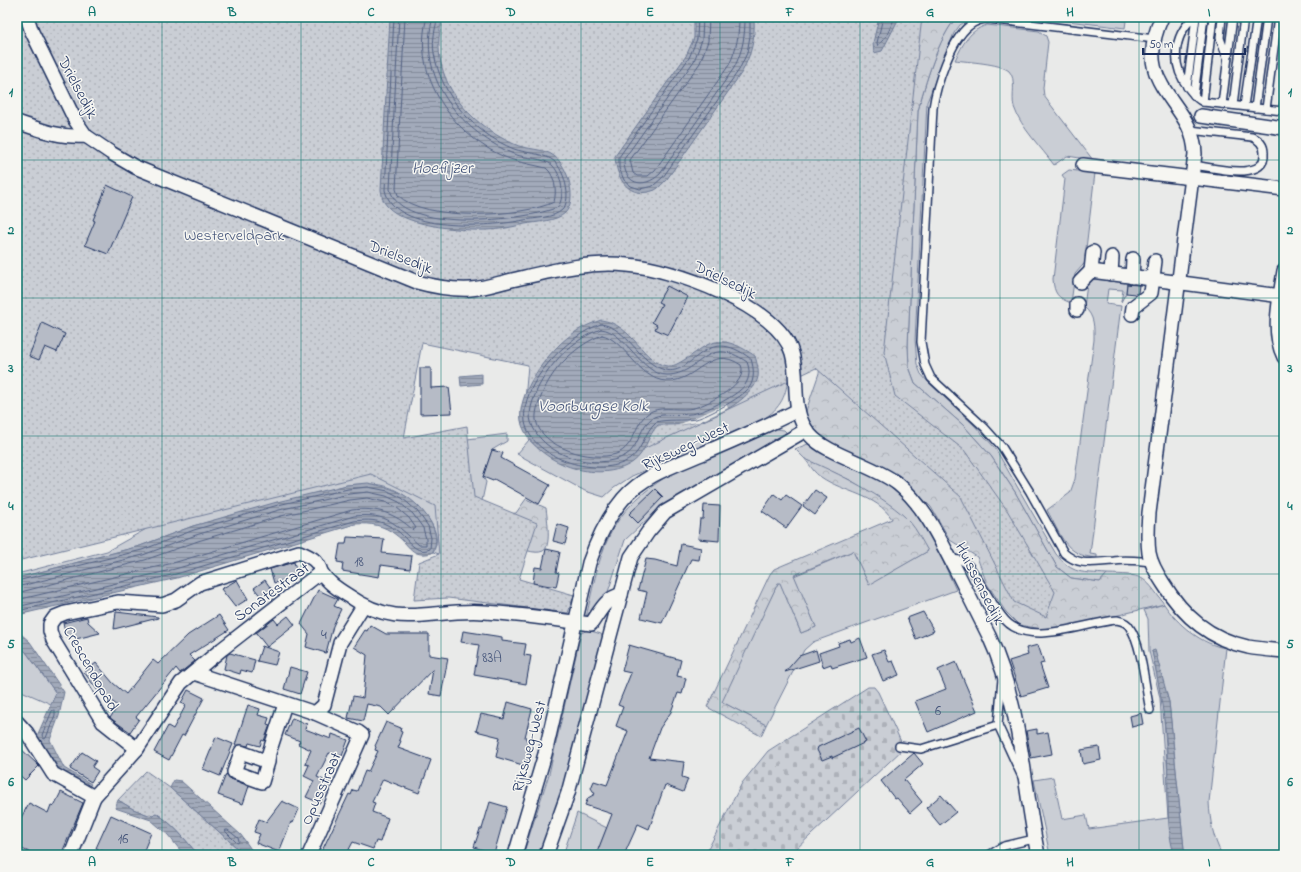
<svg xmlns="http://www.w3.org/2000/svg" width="1301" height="872" viewBox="0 0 1301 872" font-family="'Indie Flower',sans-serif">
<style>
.grass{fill:#caced5;stroke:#727e9a}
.forest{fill:url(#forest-crowns);stroke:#727e9a}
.cemetery{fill:url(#cemetery-stones);stroke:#727e9a}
.park{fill:url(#park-dots);stroke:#727e9a}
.water{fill:url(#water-rules);stroke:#6c7995}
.pier{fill:#e9eae9}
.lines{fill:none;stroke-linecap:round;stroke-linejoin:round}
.shore{stroke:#516083;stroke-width:1}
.building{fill:#b6bbc6;stroke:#1b2f5e}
.lane-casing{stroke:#1b2f5e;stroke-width:10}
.street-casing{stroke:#1b2f5e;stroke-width:16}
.lane{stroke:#f6f6f2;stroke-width:7}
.street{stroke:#f6f6f2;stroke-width:13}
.grid{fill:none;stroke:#0f766e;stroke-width:1;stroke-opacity:0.55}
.labels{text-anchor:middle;stroke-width:3;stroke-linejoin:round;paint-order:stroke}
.number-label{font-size:14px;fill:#425278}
.street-label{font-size:16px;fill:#1b2f5e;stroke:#f6f6f2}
.park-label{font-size:16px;fill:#47577c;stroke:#f6f6f2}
.water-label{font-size:17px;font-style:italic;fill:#44547a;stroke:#f6f6f2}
.neatline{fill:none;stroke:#0f766e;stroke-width:1.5}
.grid-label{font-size:13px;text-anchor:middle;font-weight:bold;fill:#0f766e}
</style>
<defs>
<pattern id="forest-crowns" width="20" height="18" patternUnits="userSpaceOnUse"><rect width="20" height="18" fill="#caced5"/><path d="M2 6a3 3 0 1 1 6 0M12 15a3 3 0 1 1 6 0" fill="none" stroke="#adb1b9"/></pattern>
<pattern id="cemetery-stones" width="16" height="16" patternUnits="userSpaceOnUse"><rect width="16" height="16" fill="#caced5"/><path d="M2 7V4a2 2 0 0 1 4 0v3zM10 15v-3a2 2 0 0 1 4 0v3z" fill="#adb1b9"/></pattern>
<pattern id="park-dots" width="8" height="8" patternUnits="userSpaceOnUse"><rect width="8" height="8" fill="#caced5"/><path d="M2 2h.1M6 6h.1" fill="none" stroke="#adb1b9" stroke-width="1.8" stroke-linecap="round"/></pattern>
<pattern id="water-rules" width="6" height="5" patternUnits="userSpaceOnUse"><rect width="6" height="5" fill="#a2aaba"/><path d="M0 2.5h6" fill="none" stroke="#838b9a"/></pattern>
</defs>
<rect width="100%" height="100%" fill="#e9eae9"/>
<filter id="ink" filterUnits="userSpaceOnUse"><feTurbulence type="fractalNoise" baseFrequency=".025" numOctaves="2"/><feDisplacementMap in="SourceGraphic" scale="8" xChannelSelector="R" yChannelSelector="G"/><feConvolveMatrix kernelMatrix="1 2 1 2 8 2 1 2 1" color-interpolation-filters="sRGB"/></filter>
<g filter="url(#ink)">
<g class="grass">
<path d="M957,17H972L960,25L954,33L927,102L915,340L917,364L921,374L928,382L974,425L995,448L1056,554C1073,575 1082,572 1107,574L1100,582L1071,578L1057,567L1015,492L991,456L963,425L915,383L909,367L908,346L918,111C925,84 938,38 957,17Z"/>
<polygon points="1035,17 1101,17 1126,21 1125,28"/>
<path d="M987,25L1039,31L1046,36L1048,42L1043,88L1044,96L1093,160L1067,156L1054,165C1041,147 1021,128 1014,107C1011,97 1017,79 1009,71C999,63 968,62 955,60C963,44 969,30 987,25Z"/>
<path d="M1069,170L1095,173L1085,257L1089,258L1075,274L1071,303C1058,298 1054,294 1053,279L1065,179L1062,175Z"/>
<path d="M1093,277L1127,280L1126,293L1121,302L1123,290L1108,289L1106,304L1121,306L1090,554L1097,555V558C1065,556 1061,535 1047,510L1070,493L1075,479L1094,340C1094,327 1095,316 1084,307L1087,284Z"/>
<path d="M789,373C786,396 782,407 762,420L632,476L614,488L604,497L585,491L517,454L529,440L541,451L648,440Z"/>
<path d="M777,429L784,430L786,432L785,436L744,462L654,513L625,540L607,595L596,614L586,618C601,550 606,514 669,475Z"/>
<polygon points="507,434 507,441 492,450 483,477 486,482 480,510 444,442"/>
<path d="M808,444C823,456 846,461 863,470C920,500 931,536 956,590L813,642L804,650L766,725L722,702V697L778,583L780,582L801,633L816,627L794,576L853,551L869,584L928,551L893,508L852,481L805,459L795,449Z"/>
<path d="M335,463L435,488L439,554L433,552C448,528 410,496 391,488C377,482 362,484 347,485L193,526L140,546L17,578V574L107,551L173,514Z"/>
<path d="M1164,604C1177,624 1202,645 1226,648L1209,802C1210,822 1213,837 1222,855H1187L1184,849L1169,702L1152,651L1163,703L1173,850L1175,855H1050L1034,780L1053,777L1062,819L1086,815L1089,829L1168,818L1160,698L1149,651L1148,619L1144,610Z"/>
<polygon points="588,630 601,634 603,638 564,783 541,855 523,855 549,774 581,633"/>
<polygon points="17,645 26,652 56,693 51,704 17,689"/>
<polygon points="577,813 607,828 596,855 563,855"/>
</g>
<g class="forest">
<path d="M905,17H957C938,38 925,84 918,111L908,346L909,367L915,383L963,425L991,456L1015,492L1057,567L1071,578L1100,582L1107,574C1143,575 1143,574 1164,604L1053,631L1019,625L1006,612L987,584L977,557L950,540L931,507L905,482L890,471L864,457L836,446L817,433L805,414L819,373L823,342Z"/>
<path d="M805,459C836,472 887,497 910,522C917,530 922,541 928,551L869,585L853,551L794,575L816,627L801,633L780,583H778L722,702L766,725L761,736L707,707L770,574L774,569L892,519C876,494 844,493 821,477C814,473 810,465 805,459Z"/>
<path d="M526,499L546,508C547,517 552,547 543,551C535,555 520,548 512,546L508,514L516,513Z"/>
</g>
<polygon class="cemetery" points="868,687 874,687 878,692 903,746 903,749 796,849 800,855 705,855 742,783 768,751"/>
<g class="park">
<polygon points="17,17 922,17 884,352 895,396 964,450 1007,510 1055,592 1046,617 1014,602 961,497 816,368 622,459 524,412 528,365 422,343 404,438 467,426 474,497 537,523 519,579 574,595 568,613 448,598 414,600 419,562 439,554 435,506 371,474 17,561"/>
<path d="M146,771L170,788L236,847L241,855H198C185,839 173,824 156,813L151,816L133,809L118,800Z"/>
</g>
<g class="water">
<path d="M390,17H443C426,73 464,122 514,144C526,150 544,148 554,156C568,166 578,200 565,213C557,221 536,222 525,224C512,227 499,230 486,230C461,231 398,226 384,202C382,199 382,194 381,190Z"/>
<path d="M694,17H754C755,40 752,52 742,72L667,179C663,183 659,188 655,190C629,200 616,179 615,156L686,56L694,38Z"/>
<polygon points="879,17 905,17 898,20 882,51 874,53 873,43"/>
<path d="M601,320C633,324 643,363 667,366C673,367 679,363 684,360C692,356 699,349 707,345C723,336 742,347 755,356C757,363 759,370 758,377C754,397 716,418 698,422C685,425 671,425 658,425C647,436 646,453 633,462C599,486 535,463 522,425C513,397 549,350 571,335C580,328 590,324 601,320Z"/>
<polygon points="482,374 482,384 461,386 460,376"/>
<path d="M368,483C381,486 393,488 404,495C421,505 445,532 432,553C411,558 411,546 396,535C384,525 371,523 355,524L177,578L22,614L19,622L18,628L21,634L30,642L64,692L59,716L50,740L64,768L91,784L87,790L55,769L37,736L56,693L26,652L17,645V578L140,546L193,526L277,502L347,485Z"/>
<path d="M1155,650L1169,702L1184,849L1187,855H1175C1165,834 1169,777 1167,751C1165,717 1159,684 1152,651Z"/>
<polygon points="174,780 181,781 241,835 255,855 241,855 236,847 170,788"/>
<path d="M118,800L133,809L151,816L156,813C173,824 185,839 198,855H184L168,835L151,820L115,808Z"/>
</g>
<polygon class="pier" points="726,404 728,408 699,422 678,425"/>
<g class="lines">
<g class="shore">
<path d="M394,17L385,190C394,234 491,227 524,220C535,218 554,218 562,210C573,200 564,166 551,159C540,153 525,153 514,149C474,133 441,96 434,53C432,41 435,28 438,17"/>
<path d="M399,17L390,189C399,234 527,221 558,207C566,196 561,169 549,163C537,157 522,158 511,153C459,129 416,77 433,17"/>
<path d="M405,17L396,189L398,195C423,222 523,217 554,202C557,191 555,175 546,168C534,165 522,163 510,159C455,139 410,76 427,17"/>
<polyline points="698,17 697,39 689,58 619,157 619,168 624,180 631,186 640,189 653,186 663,177 739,70 747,53 750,36 750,17"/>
<path d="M703,17L702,40L694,61L624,159C623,184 643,190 660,174L734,68C743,50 745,36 745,17"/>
<path d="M709,17L708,41L700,63L630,160L633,173L637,176H648L655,170L729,65C737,48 739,35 739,17"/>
<polyline points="883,17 877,43 878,46 887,35 895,17"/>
<path d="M601,324C629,328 638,363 665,370C694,377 704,322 751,359C754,369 755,379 749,388C741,398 708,416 696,419C683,421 667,419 656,422C644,432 643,450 630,459C601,479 532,460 525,422C519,384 568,335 601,324Z"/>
<path d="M601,329C626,331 641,375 667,375C701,375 706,333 747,362C750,370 750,377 745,385C738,395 708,410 696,413C685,416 661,413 654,417C639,425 640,447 626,455C597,472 541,456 531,422C528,412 533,400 537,390C549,364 573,339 601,329Z"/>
<path d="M602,335C623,338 639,380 666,381C697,383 709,343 741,365C749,384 710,403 694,408C681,411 664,406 652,411C633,420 637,446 616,454C592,462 541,448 536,420C535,410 540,399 544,390C554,367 578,344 602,335Z"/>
<path d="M17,581L142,550L194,530L278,505L348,489L368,487L388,491L402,498L417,511L428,526L431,538L430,549C416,555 409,541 399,532C395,529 388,525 383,523C373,519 364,520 354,521L176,574L22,610L17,616"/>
<path d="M17,587L143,555L196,535L279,510L349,494L368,492L386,496L399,502L413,514L423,528L426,539V545H419C395,524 389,513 354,516L175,569L17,607"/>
<path d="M17,593L145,560L198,541L281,516L350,500L367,498L385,502L396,507L409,518L416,528L413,530C395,513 376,507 352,510L173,563L17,600"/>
<polygon points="55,710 55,715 46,738 44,739 42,735 52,711"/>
<polygon points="226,830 228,830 238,838 239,842 237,843 226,832"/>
</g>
</g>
<g class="building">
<polygon points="107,185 132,197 108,254 85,245 95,221 93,220"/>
<polygon points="1127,284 1139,285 1138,293 1136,294 1126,293"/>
<polygon points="667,286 688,297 668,335 655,329 657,325 652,322 662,304 658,302"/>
<polygon points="42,323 65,334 57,352 45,347 39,360 29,356"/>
<polygon points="420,368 431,368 431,388 449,387 452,413 420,414"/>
<polygon points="492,450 503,453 501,458 550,485 539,504 494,479 493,481 483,477"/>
<polygon points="655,489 663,497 638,523 629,514"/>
<polygon points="815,490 827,498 815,515 803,506"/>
<polygon points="774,494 782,500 786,495 802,506 786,528 762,511"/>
<polygon points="704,505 720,506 719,541 698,539 700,519 703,519"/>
<polygon points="557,524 569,528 565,544 553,541"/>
<polygon points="347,537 384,539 382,553 412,556 410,569 381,565 379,577 342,571 343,563 337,562 340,544 346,544"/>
<polygon points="681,544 701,548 699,560 691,559 662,623 641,618 647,592 638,590 646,559 655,560 677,566"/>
<polygon points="546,549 560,552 556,572 559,573 556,587 533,583 535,567 542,568"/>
<polygon points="294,562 298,576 274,583 270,569"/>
<polygon points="237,580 248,599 235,607 221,589"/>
<polygon points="265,580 272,590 262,598 254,588"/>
<polygon points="318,590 338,599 334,606 341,609 333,626 326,653 306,647 309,634 301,624"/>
<polygon points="116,612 158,617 158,618 114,629"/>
<polygon points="923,612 934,631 916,639 907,618"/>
<polygon points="219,615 229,630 189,655 195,661 180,673 176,668 136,717 139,719 130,732 110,718 118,706 98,691 84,672 96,663 113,683 126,694 153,660 158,664 188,635"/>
<polygon points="288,616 295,625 267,647 256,633 274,619 278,624"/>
<polygon points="87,617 88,622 100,633 76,639 75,635 66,637 63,623"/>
<polygon points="370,625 386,634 429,634 429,655 448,658 441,696 429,694 433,669 389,715 381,707 367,704 363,721 348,718 353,696 363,698 367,655 354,647 365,630 367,631"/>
<polygon points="463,631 502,637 502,641 526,644 524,655 531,656 526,684 474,675 479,645 461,642"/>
<polygon points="860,638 867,657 832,668 831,664 823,667 819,653 839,646 838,643 850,639 851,642"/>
<polygon points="629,645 681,660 677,676 686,678 682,694 678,693 671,712 660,728 649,758 684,762 682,777 688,779 683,792 665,785 649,829 638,824 624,855 596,855 612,814 585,805 588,798 595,794 591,788 594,781 607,785 628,731 616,726 623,707 618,705 631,673 622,671"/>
<polygon points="1038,645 1044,663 1040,664 1048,688 1021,696 1009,661 1028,655 1026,648"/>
<polygon points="262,646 279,652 275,665 257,661"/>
<polygon points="816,650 819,661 785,672 799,656"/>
<polygon points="884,650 889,662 893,661 899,675 883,681 872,654"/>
<polygon points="230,653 255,660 252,673 241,670 240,674 224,669 227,655"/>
<polygon points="956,662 977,711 928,732 915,701 946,689 938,670"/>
<polygon points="290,667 307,672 300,694 284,689"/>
<polygon points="188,690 204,698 184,736 182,735 169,760 154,752 168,726 173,729 186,705 181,703"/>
<polygon points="508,702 532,709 525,737 530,746 526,766 496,757 500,737 476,731 481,714 504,719"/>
<polygon points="248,705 260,709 258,715 269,718 267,724 270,725 264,741 262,740 260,746 249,743 248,746 235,745"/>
<polygon points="1141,713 1143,724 1132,727 1130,716"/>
<polygon points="292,718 307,724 305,729 331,739 332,734 348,740 342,756 329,753 317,777 330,783 320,803 306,797 314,781 304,776 309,765 305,764 311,750 298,744 300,741 285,735"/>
<polygon points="386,722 401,728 400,731 402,732 399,740 401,741 398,748 431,760 419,793 383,779 372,802 375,803 372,812 388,818 380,842 376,841 373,849 353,842 346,855 320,855 349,794 351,795 353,790 357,791 365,771 368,772 378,751 375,750 376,747 375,746"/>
<polygon points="859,728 866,742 832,758 832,756 822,760 817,750 818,747"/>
<polygon points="1037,729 1037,734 1048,732 1052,754 1031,758 1026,731"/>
<polygon points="216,737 233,744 220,776 203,769"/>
<polygon points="17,745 39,766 25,780 17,773"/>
<polygon points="1099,747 1101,760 1083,764 1081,750"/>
<polygon points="82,752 96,761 92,767 98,771 91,782 70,769"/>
<polygon points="914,753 923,764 904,780 922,802 910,813 897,798 895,799 881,781"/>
<polygon points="226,774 231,779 249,786 243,804 218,795"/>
<polygon points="61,792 83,803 61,855 36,855 17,847 17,825 29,803 48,813 51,805 54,806"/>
<polygon points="941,795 956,812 940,825 926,808"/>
<polygon points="282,801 299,809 293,823 291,822 279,852 256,843 260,834 254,832 259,819 266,822"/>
<polygon points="490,802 507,807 494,854 474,847 480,829 482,829"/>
<polygon points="111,815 151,833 142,855 112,855 96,848"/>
</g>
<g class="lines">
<g class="lane-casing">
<g id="lane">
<path d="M1194,17C1172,37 1171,66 1189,89C1193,94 1196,99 1203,102L1283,111L1284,103"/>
<polyline points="1222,17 1220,38 1227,57"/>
<polyline points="1187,87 1196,17"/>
<polyline points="1194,95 1204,17"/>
<polyline points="1203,102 1213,17"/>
<polyline points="1222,104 1233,17"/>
<polyline points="1233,105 1244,17"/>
<polyline points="1244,106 1257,17"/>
<polyline points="1255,108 1267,17"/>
<polyline points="1266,109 1278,17"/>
<path d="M1190,130L1252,137C1260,140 1264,145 1264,153C1267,183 1211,167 1194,165"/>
<path d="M950,559L961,560L969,566C982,583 991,604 1005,620C1030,648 1086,622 1117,620C1122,621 1128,623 1130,628C1142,645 1145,688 1150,710"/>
<path d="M1152,562C1139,561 1126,559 1114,561C1094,562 1080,567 1064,553L1030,492L1002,447L985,428L931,378L925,365L921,342L933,108C936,86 951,40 969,26C975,21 982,19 989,19L1155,39"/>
<polyline points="1002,679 998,725 1022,777"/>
<polyline points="899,746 921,749 998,725"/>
<polyline points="989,855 1004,846 1034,839"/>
</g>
</g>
<g class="street-casing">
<g id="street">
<path d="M27,17L32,32L75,120L86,136L111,153L135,167L417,282C435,287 452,290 471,289C485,288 499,283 512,280C551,271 588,261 627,265C672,268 779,306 792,353C800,381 789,410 810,435C827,455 874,465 898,484C925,506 940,540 956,570C967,592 978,614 989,636C1021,704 1023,782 1038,855"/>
<path d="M1162,17C1129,88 1194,100 1195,154L1149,513C1148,526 1147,539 1149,553C1151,564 1157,574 1163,583C1183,616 1209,639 1248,647C1259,649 1272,650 1284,651"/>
<polyline points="1201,116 1284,128"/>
<path d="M17,122C40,130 61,138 86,136"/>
<polyline points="1083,165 1284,189"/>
<polyline points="1091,271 1093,252"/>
<path d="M1284,271C1280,298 1271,332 1284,357"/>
<polyline points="1111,274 1112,257"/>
<polyline points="1132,277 1133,259"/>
<polyline points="1080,282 1091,271 1281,296"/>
<polyline points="1077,310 1077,304"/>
<polyline points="1132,314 1133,307 1151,293 1155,261"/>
<polyline points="194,673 315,713 358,732 362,735 309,855"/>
<polyline points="315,713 324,705 340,643 363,606"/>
<polyline points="17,722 27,733 53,774 94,797"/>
<path d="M137,749L103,722L53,640L50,631V624L55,617L65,613L118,602L162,605L176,600L200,583L299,552C311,557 318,560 321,572"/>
<polyline points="268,762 241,752 234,772 262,782 268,762 269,753 285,704"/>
<path d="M71,855L94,797L137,749L181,683L222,649L321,572C328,583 338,589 349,596C399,631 431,608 485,612C520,614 556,620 591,624C599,613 606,597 621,595"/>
<path d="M515,855L545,754L589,563C597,540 607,518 623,499C643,475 676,465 704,453C736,439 767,426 798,410"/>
<polyline points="546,855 568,793 631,557 648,532 665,512 806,430"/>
</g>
</g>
<use href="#lane" class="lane"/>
<use href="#street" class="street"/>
</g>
</g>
<path class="grid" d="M162,17V855M301,17V855M441,17V855M581,17V855M720,17V855M860,17V855M1000,17V855M1139,17V855M17,160H1284M17,298H1284M17,436H1284M17,574H1284M17,712H1284"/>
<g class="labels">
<g class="number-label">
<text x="359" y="566">18</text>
<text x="324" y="639">4</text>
<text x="492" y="662">83A</text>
<text x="938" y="715">6</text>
<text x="123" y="843">16</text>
</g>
<g class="street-label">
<text transform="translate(79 87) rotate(62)" y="6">Drielsedijk</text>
<text transform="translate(401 256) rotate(21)" y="6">Drielsedijk</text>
<text transform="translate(726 279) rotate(26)" y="6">Drielsedijk</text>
<text transform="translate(685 445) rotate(-25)" y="6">Rijksweg-West</text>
<text transform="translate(981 583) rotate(63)" y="6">Huissensedijk</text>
<text transform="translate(271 591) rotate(-36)" y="6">Sonatestraat</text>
<text transform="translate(92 668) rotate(60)" y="6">Crescendopad</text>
<text transform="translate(528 746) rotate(-75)" y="6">Rijksweg-West</text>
<text transform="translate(320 788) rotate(-66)" y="6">Opusstraat</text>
</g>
<g class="park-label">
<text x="234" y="240">Westerveldpark</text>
</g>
<g class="water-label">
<text x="442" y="173">Hoefijzer</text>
<text x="593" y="411">Voorburgse Kolk</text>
</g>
</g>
<rect width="1301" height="872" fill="none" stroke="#f6f6f2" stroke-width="44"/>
<path d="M1143 48v6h102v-6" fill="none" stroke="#1b2f5e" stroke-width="2"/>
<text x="1149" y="48" font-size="12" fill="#1b2f5e" stroke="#f6f6f2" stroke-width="3" paint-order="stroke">50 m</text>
<rect x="22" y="22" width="1257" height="828" class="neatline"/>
<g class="grid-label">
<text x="92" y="16">A</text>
<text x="232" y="16">B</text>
<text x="371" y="16">C</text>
<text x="511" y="16">D</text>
<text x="650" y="16">E</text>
<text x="790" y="16">F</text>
<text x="930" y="16">G</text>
<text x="1070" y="16">H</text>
<text x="1209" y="16">I</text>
<text x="11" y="96">1</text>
<text x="1290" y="96">1</text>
<text x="11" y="234">2</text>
<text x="1290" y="234">2</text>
<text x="11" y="372">3</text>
<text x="1290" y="372">3</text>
<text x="11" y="510">4</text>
<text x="1290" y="510">4</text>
<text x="11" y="648">5</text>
<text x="1290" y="648">5</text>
<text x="11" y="786">6</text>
<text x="1290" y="786">6</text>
<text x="92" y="866">A</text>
<text x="232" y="866">B</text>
<text x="371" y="866">C</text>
<text x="511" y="866">D</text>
<text x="650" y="866">E</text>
<text x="790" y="866">F</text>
<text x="930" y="866">G</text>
<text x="1070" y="866">H</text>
<text x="1209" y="866">I</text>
</g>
</svg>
